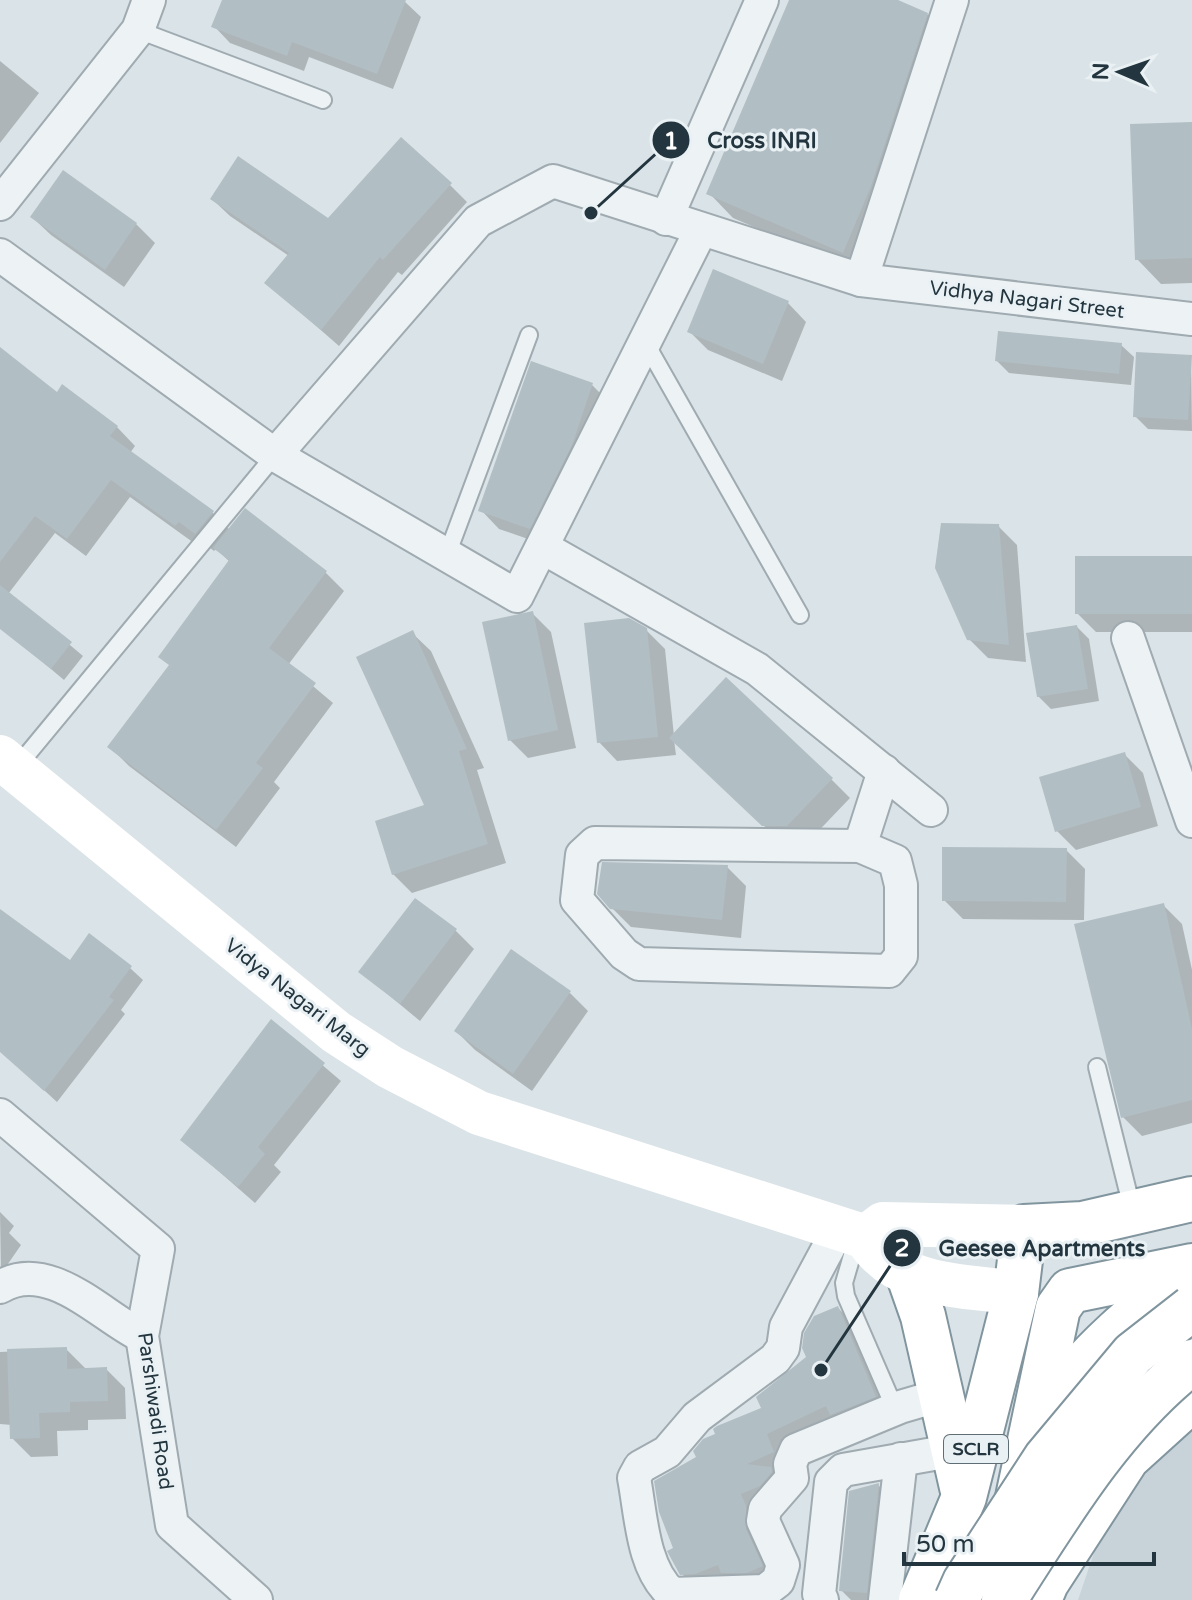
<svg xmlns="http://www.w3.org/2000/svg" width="1192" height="1600" viewBox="0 0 1192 1600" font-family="'Varela Round',sans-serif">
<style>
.built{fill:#c8d3d9}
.shadow{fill:#0003}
.building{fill:#b1bec4}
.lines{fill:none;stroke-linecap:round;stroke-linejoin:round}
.service-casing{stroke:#9fabb1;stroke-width:20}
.minor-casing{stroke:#9fabb1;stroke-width:36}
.trunk-casing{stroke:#81959f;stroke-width:48}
.service{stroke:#edf2f5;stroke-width:16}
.minor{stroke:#edf2f5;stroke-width:32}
.secondary{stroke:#fff;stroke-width:44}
.trunk{stroke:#fff;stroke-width:44}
.trunk-bridge-casing{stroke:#81959f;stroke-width:48;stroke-linecap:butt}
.trunk-bridge{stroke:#fff;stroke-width:44}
.labels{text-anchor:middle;stroke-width:6;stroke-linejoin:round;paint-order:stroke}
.shield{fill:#eaf1f4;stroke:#5f6d75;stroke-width:2}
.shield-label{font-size:18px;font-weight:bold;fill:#23353e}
.street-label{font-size:20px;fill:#23353e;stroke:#eaf1f4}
.leader{fill:none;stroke:#23353e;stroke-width:3}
.callout-dot{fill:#23353e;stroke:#eaf1f4;stroke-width:3}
.mark-label{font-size:24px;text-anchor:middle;font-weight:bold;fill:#fff}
.callout-label{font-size:22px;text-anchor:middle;font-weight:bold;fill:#23353e;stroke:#eaf1f4;stroke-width:6;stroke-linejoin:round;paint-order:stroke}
</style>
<rect width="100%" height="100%" fill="#dae3e7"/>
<polygon class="built" points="1192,1424 1192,1600 1078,1600 1110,1506"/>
<g class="shadow">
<polygon points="224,0 403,0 421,17 393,89 309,57 304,71 230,43 214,26"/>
<polygon points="791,0 893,0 927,14 951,39 868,276 733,218 709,193"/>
<polygon points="0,61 39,93 0,143"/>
<polygon points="1192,124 1192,283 1161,284 1137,259"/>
<polygon points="450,185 467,202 402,275 398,272 339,346 267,283 289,256 230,216 212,199 329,221"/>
<polygon points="32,217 136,224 155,243 124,287 51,235"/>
<polygon points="788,303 806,322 782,381 708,350 689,331"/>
<polygon points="1121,345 1134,357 1131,385 1009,373 997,361"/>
<polygon points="0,349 57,394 117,427 135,446 130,453 213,513 230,530 325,572 344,591 288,665 333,703 274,782 280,788 236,847 129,766 110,747 171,666 230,562 216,549 214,551 198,538 194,543 130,497 86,556 55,533 5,598 0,594"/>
<polygon points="1191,357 1192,431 1148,429 1135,416"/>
<polygon points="592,385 611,404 548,546 499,529 481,510"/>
<polygon points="998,526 1017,545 1026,662 988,658 969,639"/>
<polygon points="1192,558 1192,632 1096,632 1077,613"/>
<polygon points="26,608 83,656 64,680 7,632"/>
<polygon points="532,613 551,632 576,748 528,758 510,740"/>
<polygon points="1077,627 1089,639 1099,701 1051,709 1038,696"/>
<polygon points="646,630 665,649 674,736 831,779 850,798 806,844 783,844 674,740 676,755 617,761 599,742"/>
<polygon points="412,633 431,651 484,768 477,770 506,863 412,893 393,874 427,806"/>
<polygon points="1125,755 1143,773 1158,826 1076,850 1057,831"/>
<polygon points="1066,850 1085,869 1084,920 963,919 944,900"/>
<polygon points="727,867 746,886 741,938 631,927 611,907"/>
<polygon points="1163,905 1182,924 1192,970 1192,1123 1142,1136 1123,1117"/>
<polygon points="0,912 70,962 130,968 143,980 121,1010 125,1014 57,1102 0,1050"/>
<polygon points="455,930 474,949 420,1021 361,972"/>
<polygon points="570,993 588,1011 532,1091 475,1050 456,1031"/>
<polygon points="272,1022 341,1081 274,1165 281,1172 255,1203 183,1140"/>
<polygon points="0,1212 14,1226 9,1233 21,1245 1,1274"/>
<polygon points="838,1308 862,1332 899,1421 790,1458 764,1518 786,1591 707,1598 682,1574 676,1549 698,1458 763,1409 808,1358"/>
<polygon points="66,1349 85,1368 106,1369 125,1388 126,1419 88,1420 88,1430 57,1431 58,1456 31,1457 12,1438 12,1425 0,1424 0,1352"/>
<polygon points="878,1485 897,1504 886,1600 851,1600 841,1590"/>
</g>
<g class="building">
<polygon points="222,0 406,0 377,74 292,42 287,56 211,27"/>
<polygon points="789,0 898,0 928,13 871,186 843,253 706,194"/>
<polygon points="1192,122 1192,258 1135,260 1130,124"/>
<polygon points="401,137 452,183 383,260 380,257 321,330 264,283 289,253 210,199 238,156 328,218"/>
<polygon points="63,170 137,223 105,270 30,217"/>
<polygon points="713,269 789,301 763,364 687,332"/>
<polygon points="998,331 1122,343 1119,374 995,361"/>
<polygon points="0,347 57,392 62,384 118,426 110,436 214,511 195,534 179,522 175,526 111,480 67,539 35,516 0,562"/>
<polygon points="1136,352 1192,355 1188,420 1133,417"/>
<polygon points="531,361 593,383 572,445 530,529 478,511"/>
<polygon points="245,508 327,571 269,648 316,683 256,763 263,768 216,830 107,747 169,665 158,657 229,560 213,548"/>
<polygon points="941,523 999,524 1009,645 967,640 935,568"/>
<rect x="1075" y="556" width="117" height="58"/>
<polygon points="0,585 72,642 51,669 0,629"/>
<polygon points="533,611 558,730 508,741 482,622"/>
<polygon points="629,618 647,628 658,737 597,743 584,623"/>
<polygon points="1077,625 1088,689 1037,697 1026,633"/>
<polygon points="413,630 467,749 459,751 488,844 392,875 375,821 424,805 356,657"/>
<polygon points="726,677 833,778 787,826 762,826 669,738"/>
<polygon points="1125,752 1141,807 1055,832 1039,777"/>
<polygon points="942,847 1067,848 1066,902 942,901"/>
<polygon points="602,862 728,865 722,920 610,909 597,894"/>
<polygon points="415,898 457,929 400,1004 358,972"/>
<polygon points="1164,903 1192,1029 1192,1100 1121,1118 1074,924"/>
<polygon points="0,909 70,960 89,933 132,966 109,997 114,1000 44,1091 0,1052"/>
<polygon points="511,949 571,991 513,1074 454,1031"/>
<polygon points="271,1019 325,1063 258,1147 265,1154 238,1187 180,1140"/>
<polygon points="838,1306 876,1397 830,1415 826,1406 767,1434 774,1452 747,1464 771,1467 772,1472 760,1486 741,1494 746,1506 746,1529 763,1566 747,1573 721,1573 718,1565 695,1574 680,1575 667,1551 673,1548 659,1512 654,1481 696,1457 693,1451 703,1439 715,1434 713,1429 717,1426 761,1408 756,1397 806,1357 802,1348 804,1333 814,1316"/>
<polygon points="67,1347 67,1369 107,1367 108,1401 70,1402 70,1412 39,1413 40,1438 10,1439 7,1349"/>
<polygon points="879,1483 867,1593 839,1591 849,1491"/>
</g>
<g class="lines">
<g class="service-casing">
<g id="service">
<polyline points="138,30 323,100"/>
<polyline points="645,342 800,615"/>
<polyline points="447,555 529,335"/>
<polyline points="16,768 275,455"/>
<polyline points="1097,1067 1133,1212"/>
<polyline points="858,1235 844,1283 846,1296 895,1409"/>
</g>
</g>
<g class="minor-casing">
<g id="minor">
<polyline points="0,204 138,30 149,0"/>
<polyline points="666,219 762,0"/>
<polyline points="0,255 275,455 517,596 701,230"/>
<polyline points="861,280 1192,319"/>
<polyline points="275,455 478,221 553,181 861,280 952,0"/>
<polyline points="542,547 757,669 931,810"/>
<polyline points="1128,638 1192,821"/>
<polyline points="860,846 595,843 582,855 577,900 624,954 639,964 889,971 901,956 901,885 895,861 860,846 884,771"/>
<polyline points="0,1115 158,1249 142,1336 172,1525 256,1600"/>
<path d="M839,1228L786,1327L783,1348L775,1359L697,1417L667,1452L640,1467L634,1478C641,1514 642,1568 672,1594L765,1591L778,1581L783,1565L763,1521L765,1509L792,1478L790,1464L796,1450L900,1407L941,1395"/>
<path d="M0,1287C49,1257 102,1317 142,1336"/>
<polyline points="822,1600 819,1594 831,1482 843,1470 956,1450"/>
<polyline points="885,1600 901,1459"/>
</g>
</g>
<g class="trunk-casing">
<g id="trunk">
<polyline points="909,1276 923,1316 962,1487"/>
<path d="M1044,1435C1048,1425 1050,1414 1054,1405C1074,1366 1152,1293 1192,1278"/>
<polyline points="1017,1502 1058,1308 1070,1291 1192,1266"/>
<polyline points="921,1600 964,1497 1016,1293 1024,1227 1083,1224 1192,1199"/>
<polyline points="1039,1600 1046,1583 1127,1458 1192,1399"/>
</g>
</g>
<use href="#service" class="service"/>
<use href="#minor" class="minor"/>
<g class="secondary">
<path d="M0,757L336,1032L390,1067L479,1113L866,1237C896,1288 963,1285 1016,1293"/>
<polyline points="866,1237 883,1224 1024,1227"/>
</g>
<use href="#trunk" class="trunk"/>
<g class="trunk-bridge-casing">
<g id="trunk-bridge">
<polyline points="957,1600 965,1582 1046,1458 1133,1354 1192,1308"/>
<path d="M1004,1600C1058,1516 1112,1424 1192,1362"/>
</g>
</g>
<use href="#trunk-bridge" class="trunk-bridge"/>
</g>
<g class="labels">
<rect class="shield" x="944" y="1435" width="64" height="28" rx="6"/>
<g class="shield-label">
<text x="976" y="1455">SCLR</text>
</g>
<g class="street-label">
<text transform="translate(1027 299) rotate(7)" y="7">Vidhya Nagari Street</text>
<text transform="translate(298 997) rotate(38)" y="7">Vidya Nagari Marg</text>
<text transform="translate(156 1411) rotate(82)" y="7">Parshiwadi Road</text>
</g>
</g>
<path class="leader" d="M591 213L671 140M821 1370L902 1248"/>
<g class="callout-dot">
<circle cx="591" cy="213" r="8"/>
<circle cx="821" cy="1370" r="8"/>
<circle cx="671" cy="140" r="20"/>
<circle cx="902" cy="1248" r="20"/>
</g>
<g class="mark-label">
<text x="671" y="149">1</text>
<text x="902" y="1256">2</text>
</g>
<g class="callout-label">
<text x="762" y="148">Cross INRI</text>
<text x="1042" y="1256">Geesee Apartments</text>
</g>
<g transform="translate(1120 72) rotate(272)" stroke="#eaf1f4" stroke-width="6" paint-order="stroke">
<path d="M0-6L14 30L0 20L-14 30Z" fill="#23353e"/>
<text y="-12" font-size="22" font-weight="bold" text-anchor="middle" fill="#23353e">N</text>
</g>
<path d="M904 1552v12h250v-12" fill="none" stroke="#23353e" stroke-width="4"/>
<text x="916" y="1552" font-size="24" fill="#23353e" stroke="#eaf1f4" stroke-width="6" paint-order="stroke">50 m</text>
</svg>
